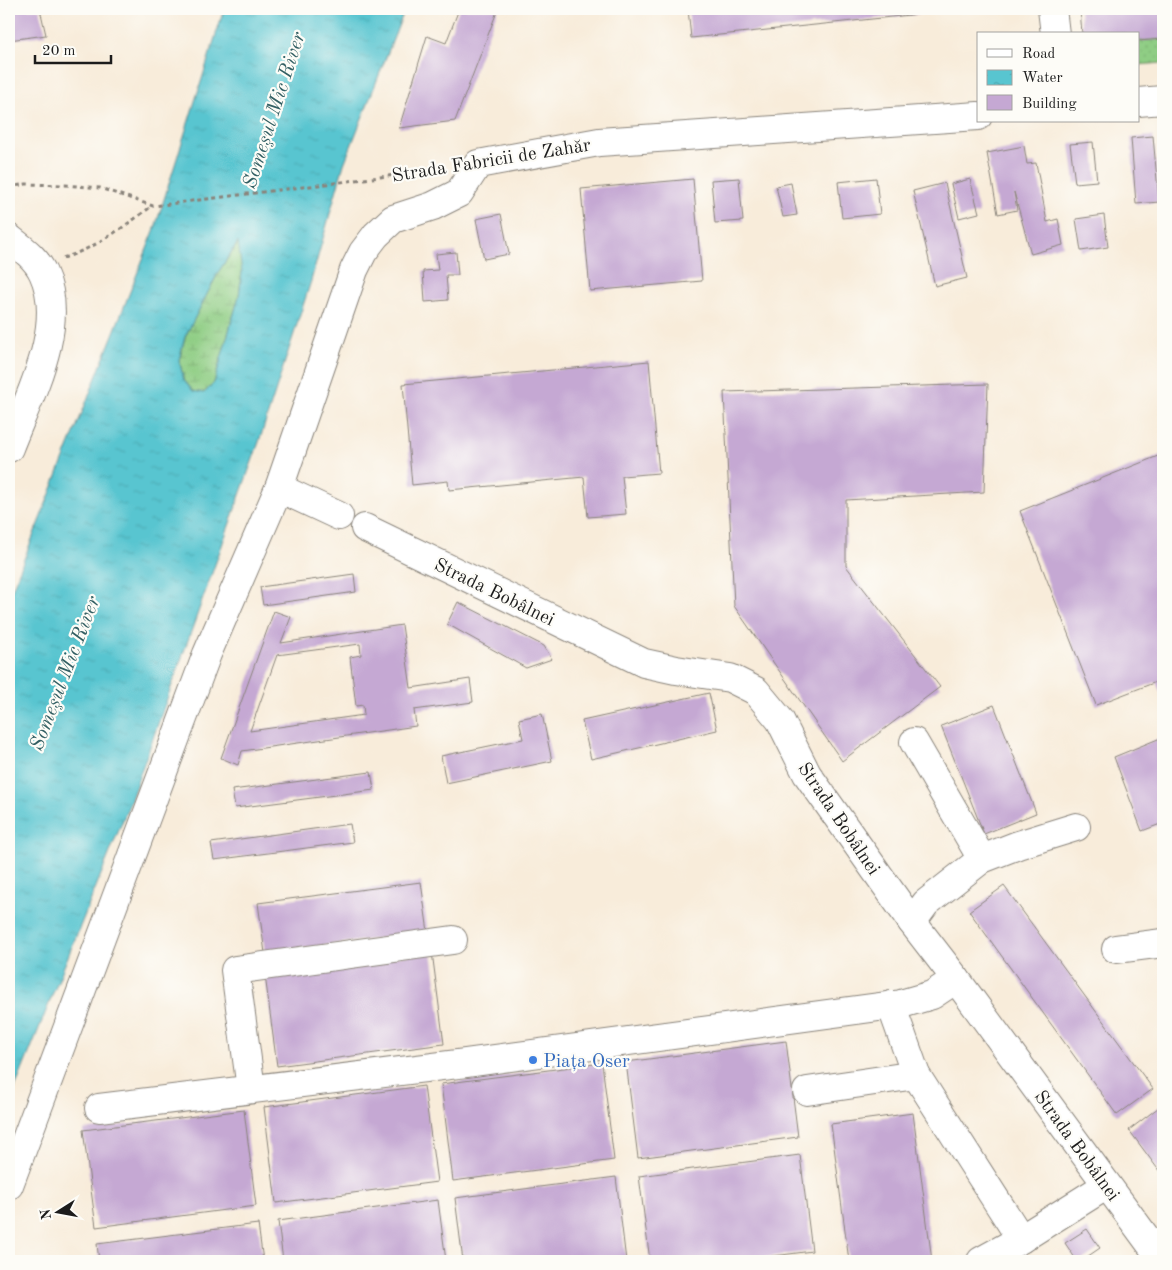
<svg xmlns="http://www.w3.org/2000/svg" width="1172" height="1270" viewBox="0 0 1172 1270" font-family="'Old Standard TT',serif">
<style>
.grass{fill:url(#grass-dots);stroke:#567450}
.wetland{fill:url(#wetland-marsh);stroke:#567450}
.water{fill:url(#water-ripples);stroke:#3a7076;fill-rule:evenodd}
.building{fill:#c5a8d3;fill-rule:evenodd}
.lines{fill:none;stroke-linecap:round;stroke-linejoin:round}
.minor-casing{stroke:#8a847b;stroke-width:30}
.path{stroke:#8a847b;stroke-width:3;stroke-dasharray:4 4;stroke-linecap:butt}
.minor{stroke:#fff;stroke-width:28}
.shop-dot{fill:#3f7fe0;stroke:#fdfcf7;stroke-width:2}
.labels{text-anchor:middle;stroke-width:4.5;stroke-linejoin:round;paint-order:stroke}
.street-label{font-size:19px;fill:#1c1c1c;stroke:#fdfcf7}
.shop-label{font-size:19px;fill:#366cbe;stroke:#fdfcf7;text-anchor:start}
.water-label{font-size:20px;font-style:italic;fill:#346064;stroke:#fdfcf7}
</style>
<defs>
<pattern id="grass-dots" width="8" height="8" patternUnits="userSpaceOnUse" patternTransform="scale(1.25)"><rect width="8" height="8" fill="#8fcd84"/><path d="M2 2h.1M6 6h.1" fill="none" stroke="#7baf71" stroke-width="1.8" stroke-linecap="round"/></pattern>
<pattern id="wetland-marsh" width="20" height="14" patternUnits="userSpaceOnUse" patternTransform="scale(1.25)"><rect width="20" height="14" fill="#8fcd84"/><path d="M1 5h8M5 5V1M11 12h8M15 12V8" fill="none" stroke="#7baf71"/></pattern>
<pattern id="water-ripples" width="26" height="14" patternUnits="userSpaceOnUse" patternTransform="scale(1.25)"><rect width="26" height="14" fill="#58c5d0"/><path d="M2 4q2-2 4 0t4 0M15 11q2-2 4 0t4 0" fill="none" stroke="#4ca9b2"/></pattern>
</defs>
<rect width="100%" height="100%" fill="#fdfcf7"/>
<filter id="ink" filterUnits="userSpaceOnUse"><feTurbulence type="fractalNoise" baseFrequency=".02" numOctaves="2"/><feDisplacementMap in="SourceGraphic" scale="10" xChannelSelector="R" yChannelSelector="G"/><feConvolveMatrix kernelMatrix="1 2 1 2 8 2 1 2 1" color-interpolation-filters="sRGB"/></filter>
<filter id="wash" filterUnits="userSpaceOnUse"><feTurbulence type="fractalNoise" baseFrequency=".0096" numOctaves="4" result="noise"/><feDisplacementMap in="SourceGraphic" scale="20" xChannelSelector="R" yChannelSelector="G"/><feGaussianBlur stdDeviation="1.12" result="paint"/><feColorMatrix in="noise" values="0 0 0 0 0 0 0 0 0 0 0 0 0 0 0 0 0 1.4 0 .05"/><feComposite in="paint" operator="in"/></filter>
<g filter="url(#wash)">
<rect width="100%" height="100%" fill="#f8ecda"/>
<polygon class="grass" points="1163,39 1163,63 1138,65 1138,41"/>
<polygon class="wetland" points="239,242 242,272 239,296 214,383 204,393 193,391 184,380 179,360 185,337 219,271"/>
<path class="water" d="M224,9H405L344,164L311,281L259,442L129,805L9,1103V597L154,231ZM238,242L242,272L239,296L214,383L204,393L193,391L184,380L179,360L185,337L219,271Z"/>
<g id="blocks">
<g class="building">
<polygon points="9,9 40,9 46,35 9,40"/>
<polygon points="459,9 498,9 455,121 399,128 427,36 446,43"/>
<polygon points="688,9 919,9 920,14 691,38"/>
<polygon points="1080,9 1163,9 1163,39 1138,41 1138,34 1082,34"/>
<polygon points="1153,136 1159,202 1136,204 1131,138"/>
<polygon points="1093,142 1097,181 1075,183 1070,144"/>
<polygon points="1024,146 1027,164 1036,163 1047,222 1058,219 1063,245 1031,254 1014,192 1017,210 998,214 987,153"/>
<polygon points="739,178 743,221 715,223 711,180"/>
<polygon points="876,178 880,214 842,218 838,182"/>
<polygon points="693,179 702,281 590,291 581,189"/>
<polygon points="970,179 979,213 959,218 951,184"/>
<polygon points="791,183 797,215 783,217 776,186"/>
<polygon points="945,183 967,278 935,286 913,191"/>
<polygon points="501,214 509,254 484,259 476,219"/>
<polygon points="1104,215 1108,247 1081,251 1076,219"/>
<polygon points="456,252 458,275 446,275 448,300 425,302 423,271 438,270 436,254"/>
<polygon points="649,361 659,473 622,476 626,514 588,517 584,477 449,490 448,481 412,485 403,384"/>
<polygon points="988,384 984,492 846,500 846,566 940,687 842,761 734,606 724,392"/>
<polygon points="1163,454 1163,699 1156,682 1096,705 1020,511"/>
<polygon points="354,574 356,592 263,605 260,587"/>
<polygon points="458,602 544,646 552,659 526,668 447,624"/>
<path d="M274,611L291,617L281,643L402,625L411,688L470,679L473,702L414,710L416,726L242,751L238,765L221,758ZM360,644L361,655L350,657L356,706L363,705L364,715L250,731L277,655Z"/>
<polygon points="709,693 717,730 591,759 582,721"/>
<polygon points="994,705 1036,813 984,834 941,726"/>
<polygon points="542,714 552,761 446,783 441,756 523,739 519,719"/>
<polygon points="1163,737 1163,823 1142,831 1114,757"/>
<polygon points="371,772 374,790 235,808 232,790"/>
<polygon points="350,824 353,842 214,860 211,843"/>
<polygon points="421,882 428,932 265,953 258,903"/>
<polygon points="1004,886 1153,1089 1117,1115 969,911"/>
<polygon points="432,952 444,1044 277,1066 265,975"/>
<polygon points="786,1041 798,1137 638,1158 626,1062"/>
<polygon points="602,1063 614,1160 453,1181 441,1084"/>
<polygon points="424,1086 437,1182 276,1203 264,1107"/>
<polygon points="1163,1104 1163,1176 1129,1130"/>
<polygon points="244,1110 256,1206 96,1227 83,1130"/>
<polygon points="913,1113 932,1261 849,1261 831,1124"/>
<polygon points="800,1155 812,1251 736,1261 650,1261 639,1176"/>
<polygon points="616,1177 626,1261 463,1261 455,1198"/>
<polygon points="438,1200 446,1261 283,1261 278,1221"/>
<polygon points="258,1224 263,1261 99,1261 97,1244"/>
<polygon points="1087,1229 1100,1248 1081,1261 1077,1261 1065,1243"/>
</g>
</g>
</g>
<g filter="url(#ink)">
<use href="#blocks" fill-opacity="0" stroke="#8a847b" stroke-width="1"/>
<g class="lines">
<g class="minor-casing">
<g id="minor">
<polyline points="1052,9 1055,34"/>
<polyline points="1138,102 1163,100"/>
<path d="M9,238C22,248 36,258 43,273C68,326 28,398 9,448"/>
<polyline points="339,516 279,488 354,270 363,252 376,235 393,219 433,206 459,193 478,164 599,142 978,116"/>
<polyline points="365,528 644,663 676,670 730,678 756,691 780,720 807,774 912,922 956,979 1163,1261"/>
<polyline points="914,742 982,859"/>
<polyline points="912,922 926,903 982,859 1018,845 1076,827"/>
<polyline points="1116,949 1163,943"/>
<polyline points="891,1005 916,1075 1021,1239"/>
<polyline points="251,1089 235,970 453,940"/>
<polyline points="807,1091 916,1075"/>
<polyline points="99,1108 466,1063 901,1004 932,995 956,979"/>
<polyline points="9,1185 207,654 279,488"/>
<polyline points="981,1261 1021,1239 1107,1185"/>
</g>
</g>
<g class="path">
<polyline points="9,187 26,184 65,185 100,188 153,206 443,169"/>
<path d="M63,258C96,248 125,226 152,206"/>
</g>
<use href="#minor" class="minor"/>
</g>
</g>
<circle class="shop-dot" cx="533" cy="1060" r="5"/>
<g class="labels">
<g class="street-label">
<text transform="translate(491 159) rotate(-9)" y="7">Strada Fabricii de Zahăr</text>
<text transform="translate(495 591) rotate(26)" y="7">Strada Bobâlnei</text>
<text transform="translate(840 818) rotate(56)" y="7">Strada Bobâlnei</text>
<text transform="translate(1078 1145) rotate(54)" y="7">Strada Bobâlnei</text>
</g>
<g class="shop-label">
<text x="543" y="1067">Piața Oser</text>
</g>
<g class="water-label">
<text transform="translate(273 110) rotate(-72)" y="7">Someşul Mic River</text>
<text transform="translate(64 673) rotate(-69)" y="7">Someşul Mic River</text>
</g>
</g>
<rect width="1172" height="1270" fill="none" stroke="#fdfcf7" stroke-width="30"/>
<rect x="977" y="32" width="162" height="90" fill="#fdfcf7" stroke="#a3a29f"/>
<rect x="987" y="49" width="25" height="8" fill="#ffffff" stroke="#a3a29f"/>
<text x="1022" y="58" font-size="15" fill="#1c1c1c">Road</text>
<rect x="987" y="70" width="25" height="15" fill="url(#water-ripples)" stroke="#a3a29f"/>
<text x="1022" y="82" font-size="15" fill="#1c1c1c">Water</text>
<rect x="987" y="95" width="25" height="15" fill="#c5a8d3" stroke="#a3a29f"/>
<text x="1022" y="108" font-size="15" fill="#1c1c1c">Building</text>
<g transform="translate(58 1212) rotate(259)" stroke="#fdfcf7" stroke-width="4" paint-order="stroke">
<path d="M0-4L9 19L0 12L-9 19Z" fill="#1c1c1c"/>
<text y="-8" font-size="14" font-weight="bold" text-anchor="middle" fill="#1c1c1c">N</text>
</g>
<path d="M35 55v8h76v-8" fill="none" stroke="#1c1c1c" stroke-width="2.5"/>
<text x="42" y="55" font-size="15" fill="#1c1c1c" stroke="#fdfcf7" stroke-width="4" paint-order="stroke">20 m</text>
</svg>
